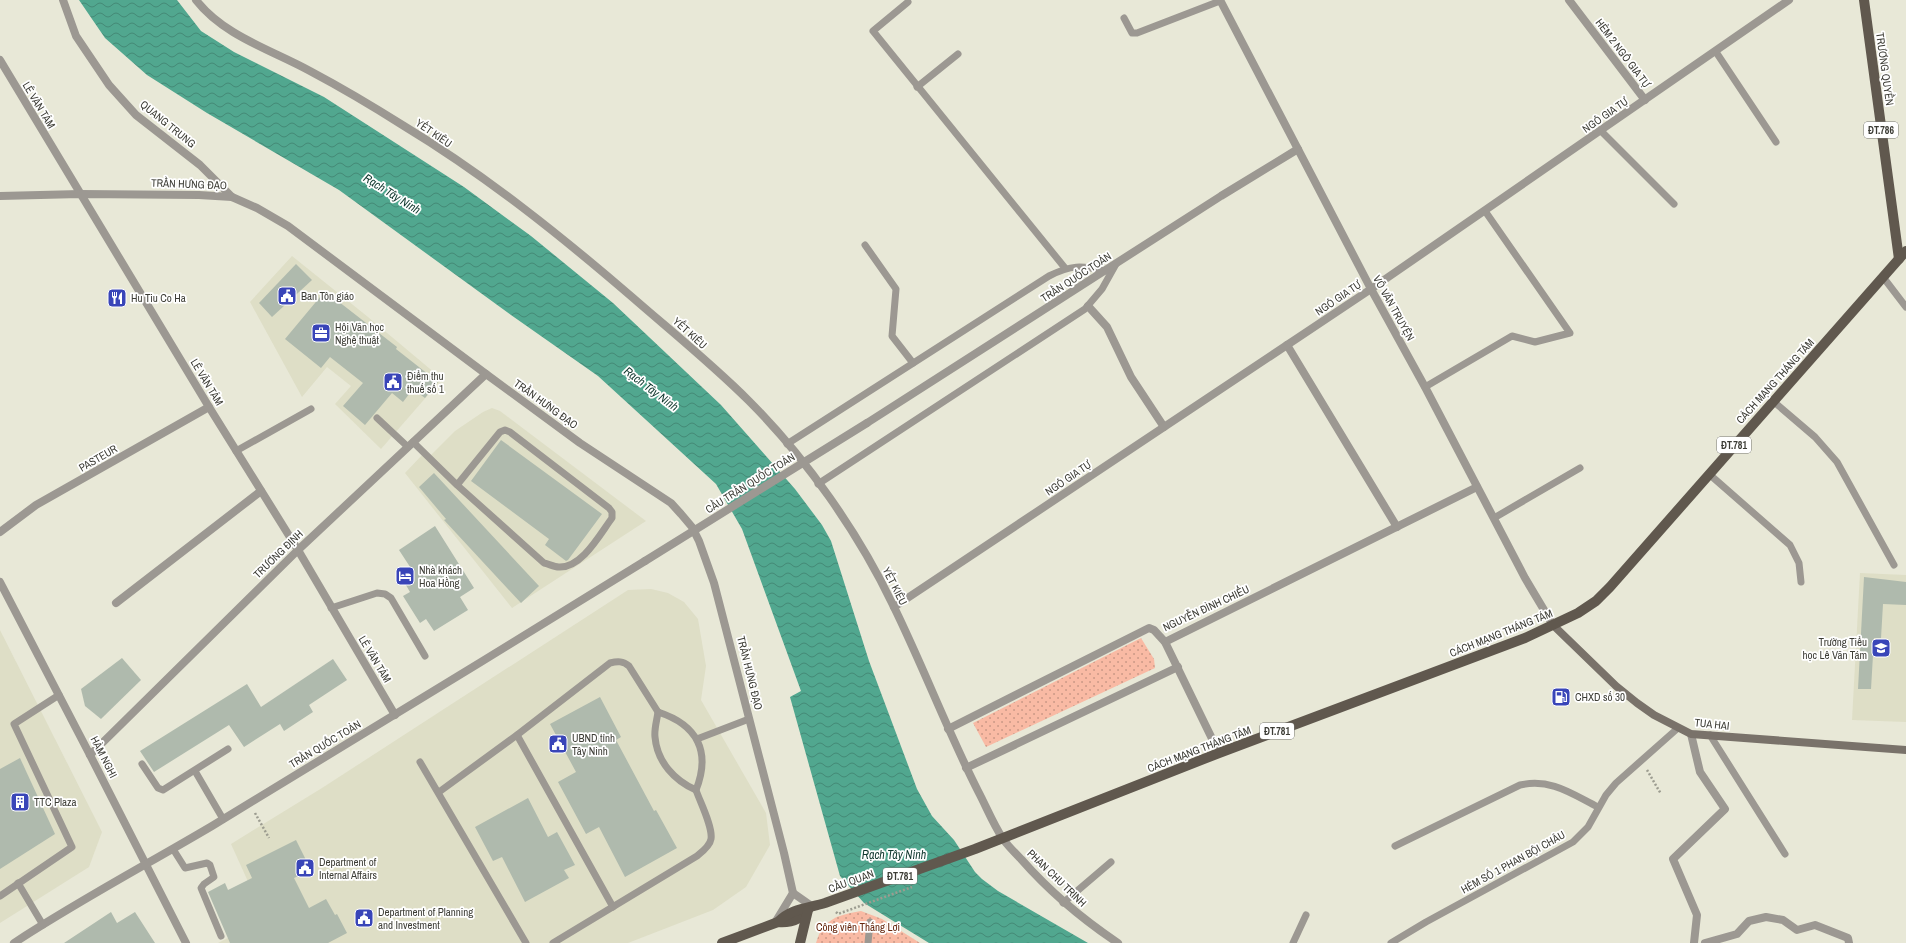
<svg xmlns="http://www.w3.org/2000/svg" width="1906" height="943" viewBox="0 0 1906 943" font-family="'Archivo Narrow',sans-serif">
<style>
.built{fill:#dedec6}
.park{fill:url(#park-dots)}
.water{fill:url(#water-waves)}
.building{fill:#afbaad}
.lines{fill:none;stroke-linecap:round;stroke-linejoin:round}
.path{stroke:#9c9c90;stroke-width:2.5;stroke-dasharray:2 2;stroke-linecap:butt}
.service{stroke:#9c9892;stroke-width:7}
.minor{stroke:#9c9892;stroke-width:8}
.tertiary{stroke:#9c9892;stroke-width:8}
.secondary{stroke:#79726a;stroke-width:8}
.primary{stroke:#60584e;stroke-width:10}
.minor-bridge{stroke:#9c9892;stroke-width:8}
.labels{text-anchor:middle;stroke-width:3.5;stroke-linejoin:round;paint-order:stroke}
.shield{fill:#fff;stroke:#767672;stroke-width:1}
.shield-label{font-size:10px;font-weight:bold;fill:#3c3c35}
.street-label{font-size:11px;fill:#3c3c35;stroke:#fff}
.poi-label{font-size:11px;fill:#3c3c35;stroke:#fff;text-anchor:start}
.park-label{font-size:11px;fill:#64250c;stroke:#fff}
.water-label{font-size:12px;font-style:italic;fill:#10382e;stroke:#fff}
</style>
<defs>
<pattern id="park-dots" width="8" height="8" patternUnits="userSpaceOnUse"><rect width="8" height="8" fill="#f9baa4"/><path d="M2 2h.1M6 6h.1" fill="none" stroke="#cb9886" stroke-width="1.8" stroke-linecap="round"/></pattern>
<pattern id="water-waves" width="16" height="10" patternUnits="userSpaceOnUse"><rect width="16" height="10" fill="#51a78f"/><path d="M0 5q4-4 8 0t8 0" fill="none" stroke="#448976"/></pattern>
</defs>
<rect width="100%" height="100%" fill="#e8e8d7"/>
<g class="built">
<polygon points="292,256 368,317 442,379 381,449 335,404 351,386 327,367 302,397 250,302"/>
<polygon points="492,408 500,411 646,521 512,608 405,473 423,454 429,457 455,431 483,412"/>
<polygon points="1860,573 1906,575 1906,722 1852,720"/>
<polygon points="651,589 668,593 684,602 698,619 706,666 701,700 766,813 770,845 746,887 713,910 628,943 218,943 265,919 231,844 322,788 628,590"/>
<polygon points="0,630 102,832 89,867 0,923"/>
</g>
<g class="park">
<polygon points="1141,638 1154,659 1155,668 986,747 973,723"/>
<path d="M861,911L882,919L920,943H816C823,918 839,915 861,911Z"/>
</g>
<polygon class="water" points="79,0 177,0 201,31 234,52 324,97 464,187 531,236 613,303 721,405 795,489 822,525 831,541 869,661 917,789 932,816 954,840 975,872 982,879 998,891 1088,943 929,943 864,903 840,876 790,697 801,691 742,529 716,484 598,376 511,315 339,190 207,113 147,75 105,38"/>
<g class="building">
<polygon points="296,264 312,280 272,317 259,303"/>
<polygon points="325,291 397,347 396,349 438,382 425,398 413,389 403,402 392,393 365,425 343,406 363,383 330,357 321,368 285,339"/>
<polygon points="501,440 602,514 568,560 566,561 545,545 549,539 471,481"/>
<polygon points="434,473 539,586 521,603 444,520 446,519 419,487"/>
<polygon points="435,526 474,588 460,597 468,610 434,631 426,619 420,623 403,596 410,592 403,580 414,573 399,550"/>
<polygon points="1864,577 1906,582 1906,605 1883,604 1881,638 1874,638 1871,689 1858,689"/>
<polygon points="122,658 141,680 101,719 85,706 81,689"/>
<polygon points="333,659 347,680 309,705 313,712 284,731 280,724 244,747 229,725 154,772 140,751 247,684 261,707"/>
<polygon points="600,697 621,737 616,740 654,811 656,810 677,848 625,877 599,827 586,834 558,782 576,772 550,724"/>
<polygon points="20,758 55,834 0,869 0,769"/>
<polygon points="528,798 548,837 557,832 575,865 564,870 569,878 525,902 502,857 493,861 475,827"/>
<polygon points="296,840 311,870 294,878 309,908 326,899 335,915 337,914 347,933 328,943 230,943 208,892 225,883 228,890 252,878 246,865"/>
<polygon points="111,912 117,923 135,912 155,943 64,943"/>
</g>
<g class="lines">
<g class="path">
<polyline points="1647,770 1661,794"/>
<polyline points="255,813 269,838"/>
<polyline points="836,912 838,914 912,887"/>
</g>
<g class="service">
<polyline points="908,2 873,31 1065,268"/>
<polyline points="1124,18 1132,33 1137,33 1220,1"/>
<polyline points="1716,52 1776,142"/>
<polyline points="917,87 958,54"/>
<polyline points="1601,131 1674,204"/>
<polyline points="865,245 896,289 892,336 913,363"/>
<polyline points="1883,277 1906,307"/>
<polyline points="1425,387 1512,336 1535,342 1570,333 1485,211"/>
<polyline points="1773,401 1815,437 1837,462 1894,565"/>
<polyline points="377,418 408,447"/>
<path d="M413,442L457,485L544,563C549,564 554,567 559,567C582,568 600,534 612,518V512L609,508L510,432L505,430L500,432L457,485"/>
<path d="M787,444L1049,276C1071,265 1081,265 1105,271"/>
<polyline points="236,451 311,409"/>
<polyline points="1709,474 1790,545 1799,563 1801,582"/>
<polyline points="818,484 1085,309 1102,289 1116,264"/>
<polyline points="1494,518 1580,468"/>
<polyline points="331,608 377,593 385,594 391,598 425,656"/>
<path d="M658,712C657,720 654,729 655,737C657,762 675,781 696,790"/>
<polyline points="517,735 613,907"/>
<polyline points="1710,735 1785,854"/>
<polyline points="697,739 749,719"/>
<polyline points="420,762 526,943"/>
<polyline points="142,764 158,788 163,790 228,749"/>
<polyline points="195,771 223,819"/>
<path d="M439,792L517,735L610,663C618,661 623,661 629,666L658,712C698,725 711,752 696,790C700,802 713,827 711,839C710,846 702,852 697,856L553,943"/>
<path d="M1395,846L1520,785C1551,778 1572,794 1598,807"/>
<polyline points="173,849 185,868 207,863 210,865 214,877 204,884 201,888 221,936"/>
<polyline points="18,883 43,925"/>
<polyline points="0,896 72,847 14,724 59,695"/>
<polyline points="1063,903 1111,862"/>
<polyline points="868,943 870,922"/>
<polyline points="1293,943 1306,915"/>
<polyline points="1391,943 1426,922 1573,842 1588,827 1606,795 1616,783 1678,728"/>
</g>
<g class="minor">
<polyline points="63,0 76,36 109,85 136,115 200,165 232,197"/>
<path d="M196,0C224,36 272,50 310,71C342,88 374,107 404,126C485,175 560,235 632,297C671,331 712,364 749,401C806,458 858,532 893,605C923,666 947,730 978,791C986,806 993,824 1003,839C1008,846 1015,853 1021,859C1050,892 1082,919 1118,943"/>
<polyline points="1569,0 1645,100"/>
<polyline points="0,60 209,407 298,550 395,715"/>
<polyline points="1088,306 1107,327 1131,377 1164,427"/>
<polyline points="1287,345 1397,527"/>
<polyline points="867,423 1221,196 1298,149"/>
<polyline points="0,532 36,505 209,407"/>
<polyline points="0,582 90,755 186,943"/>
<polyline points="116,603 261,491"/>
<polyline points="894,607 1371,289 1789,0"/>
<polyline points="1165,642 1477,487"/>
<polyline points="948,729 1149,628 1154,630 1165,642 1219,753"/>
<polyline points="1691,734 1700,772 1725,809 1673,859 1697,915 1694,943"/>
<polyline points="90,755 298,550 486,374"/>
<polyline points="966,768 1178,667"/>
<path d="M14,943C78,901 146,865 212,826C357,738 501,650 645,561"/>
<polyline points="1705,943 1737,934 1749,921 1766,917 1783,920 1797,930 1815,925 1848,938 1849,943"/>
</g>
<g class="tertiary">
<polyline points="1220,0 1371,289 1425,387 1525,578 1553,625"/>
<polyline points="0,196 80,194 199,195 232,197 257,208 288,226 486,374 580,443 671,503 681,514 692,527 699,541 714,583 784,853 793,893 776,921"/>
<polyline points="793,893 813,907"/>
</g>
<polyline class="secondary" points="1553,625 1616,686 1637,703 1654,715 1691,734 1906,750"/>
<g class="primary">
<polyline points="1864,0 1899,259"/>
<path d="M778,922C791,923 802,919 809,908"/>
<path d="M722,943L778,922C791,908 809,908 825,903L975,849L1219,753L1525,638L1578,613L1596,601L1610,587L1906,251"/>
<polyline points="800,943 808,910"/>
</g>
<polyline class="minor-bridge" points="645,561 867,423"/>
</g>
<defs>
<g id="civic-square" transform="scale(1)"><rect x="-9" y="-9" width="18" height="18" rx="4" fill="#3945b8" stroke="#fff"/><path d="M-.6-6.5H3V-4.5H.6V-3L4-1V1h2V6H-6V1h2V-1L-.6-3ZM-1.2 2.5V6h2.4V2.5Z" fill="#fff"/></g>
<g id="restaurant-square" transform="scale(1)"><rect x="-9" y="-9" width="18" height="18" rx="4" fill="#3945b8" stroke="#fff"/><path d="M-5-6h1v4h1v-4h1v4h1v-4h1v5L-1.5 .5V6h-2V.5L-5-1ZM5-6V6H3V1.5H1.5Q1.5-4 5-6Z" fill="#fff"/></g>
<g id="office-square" transform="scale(1)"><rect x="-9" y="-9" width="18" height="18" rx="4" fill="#3945b8" stroke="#fff"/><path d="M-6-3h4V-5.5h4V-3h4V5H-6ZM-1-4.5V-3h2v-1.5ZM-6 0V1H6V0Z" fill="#fff"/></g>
<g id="hotel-square" transform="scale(1)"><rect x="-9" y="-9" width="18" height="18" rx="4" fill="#3945b8" stroke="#fff"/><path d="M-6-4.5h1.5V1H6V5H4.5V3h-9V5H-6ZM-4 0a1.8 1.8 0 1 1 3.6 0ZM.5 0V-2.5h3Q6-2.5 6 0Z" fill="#fff"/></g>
<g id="school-square" transform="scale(1)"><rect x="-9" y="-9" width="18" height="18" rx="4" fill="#3945b8" stroke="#fff"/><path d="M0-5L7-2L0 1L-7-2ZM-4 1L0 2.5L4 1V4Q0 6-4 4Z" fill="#fff"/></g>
<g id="fuel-square" transform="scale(1)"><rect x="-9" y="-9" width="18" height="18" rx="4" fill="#3945b8" stroke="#fff"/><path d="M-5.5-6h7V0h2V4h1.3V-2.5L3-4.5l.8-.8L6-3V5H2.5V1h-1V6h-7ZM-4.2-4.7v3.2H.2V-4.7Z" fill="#fff"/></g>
<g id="building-square" transform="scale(1)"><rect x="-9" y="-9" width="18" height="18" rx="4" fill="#3945b8" stroke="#fff"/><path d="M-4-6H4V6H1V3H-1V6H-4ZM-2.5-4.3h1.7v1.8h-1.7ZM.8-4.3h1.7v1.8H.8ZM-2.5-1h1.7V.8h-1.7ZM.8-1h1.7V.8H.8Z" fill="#fff"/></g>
</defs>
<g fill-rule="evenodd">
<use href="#civic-square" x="287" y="296"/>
<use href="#restaurant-square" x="117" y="298"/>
<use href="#office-square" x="321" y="333"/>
<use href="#civic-square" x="393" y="382"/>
<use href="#hotel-square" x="405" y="576"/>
<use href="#school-square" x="1881" y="648"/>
<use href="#fuel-square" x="1561" y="697"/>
<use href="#civic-square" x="558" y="744"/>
<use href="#building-square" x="20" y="802"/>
<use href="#civic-square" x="305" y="868"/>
<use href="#civic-square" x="364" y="918"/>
</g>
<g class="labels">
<g class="shield">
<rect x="1864" y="122" width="34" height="16" rx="3"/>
<rect x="1717" y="437" width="34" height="16" rx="3"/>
<rect x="1260" y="723" width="34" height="16" rx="3"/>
<rect x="883" y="868" width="34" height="16" rx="3"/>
</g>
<g class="shield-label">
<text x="1881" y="134">ĐT.786</text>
<text x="1734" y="449">ĐT.781</text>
<text x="1277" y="735">ĐT.781</text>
<text x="900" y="880">ĐT.781</text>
</g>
<g class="street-label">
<text transform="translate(1623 53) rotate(53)" y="4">HẺM 2 NGÔ GIA TỰ</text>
<text transform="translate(1885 69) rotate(82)" y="4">TRƯƠNG QUYỀN</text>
<text transform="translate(39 105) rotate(59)" y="4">LÊ VĂN TÁM</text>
<text transform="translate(1605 115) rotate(-35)" y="4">NGÔ GIA TỰ</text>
<text transform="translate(168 124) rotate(39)" y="4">QUANG TRUNG</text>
<text transform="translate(434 133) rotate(34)" y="4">YẾT KIÊU</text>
<text transform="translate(189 184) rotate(2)" y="4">TRẦN HƯNG ĐẠO</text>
<text transform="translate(1076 277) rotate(-33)" y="4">TRẦN QUỐC TOẢN</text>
<text transform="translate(1338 298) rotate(-34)" y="4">NGÔ GIA TỰ</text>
<text transform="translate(1394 308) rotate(61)" y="4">VÕ VĂN TRUYỆN</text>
<text transform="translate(690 333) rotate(42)" y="4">YẾT KIÊU</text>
<text transform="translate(1775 381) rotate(-48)" y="4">CÁCH MẠNG THÁNG TÁM</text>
<text transform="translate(207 382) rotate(59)" y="4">LÊ VĂN TÁM</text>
<text transform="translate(546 404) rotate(36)" y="4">TRẦN HƯNG ĐẠO</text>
<text transform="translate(98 458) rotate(-30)" y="4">PASTEUR</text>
<text transform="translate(1068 478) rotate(-34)" y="4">NGÔ GIA TỰ</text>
<text transform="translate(750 483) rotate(-32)" y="4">CẦU TRẦN QUỐC TOẢN</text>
<text transform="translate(278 554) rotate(-44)" y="4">TRƯƠNG ĐỊNH</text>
<text transform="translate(895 586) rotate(63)" y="4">YẾT KIÊU</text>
<text transform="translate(1206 608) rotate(-25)" y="4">NGUYỄN ĐÌNH CHIỂU</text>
<text transform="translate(1501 633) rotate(-22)" y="4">CÁCH MẠNG THÁNG TÁM</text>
<text transform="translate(375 659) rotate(59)" y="4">LÊ VĂN TÁM</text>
<text transform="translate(750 673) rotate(76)" y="4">TRẦN HƯNG ĐẠO</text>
<text transform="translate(1712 724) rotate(6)" y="4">TUA HAI</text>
<text transform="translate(325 744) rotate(-31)" y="4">TRẦN QUỐC TOẢN</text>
<text transform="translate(1199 749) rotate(-21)" y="4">CÁCH MẠNG THÁNG TÁM</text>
<text transform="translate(104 757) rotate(63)" y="4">HÀM NGHI</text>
<text transform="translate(1513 862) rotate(-29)" y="4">HẺM SỐ 1 PHAN BỘI CHÂU</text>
<text transform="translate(1057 878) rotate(44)" y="4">PHAN CHU TRINH</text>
<text transform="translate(851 881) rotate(-20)" y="4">CẦU QUAN</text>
</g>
<g class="poi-label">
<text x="301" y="300">Ban Tôn giáo</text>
<text x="131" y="302">Hu Tiu Co Ha</text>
<text x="335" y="331">Hội Văn học<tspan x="335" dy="13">Nghệ thuật</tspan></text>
<text x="407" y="380">Điểm thu<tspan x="407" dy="13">thuế số 1</tspan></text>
<text x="419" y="574">Nhà khách<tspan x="419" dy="13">Hoa Hồng</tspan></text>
<text x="1867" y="646" text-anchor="end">Trường Tiểu<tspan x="1867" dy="13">học Lê Văn Tám</tspan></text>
<text x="1575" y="701">CHXD số 30</text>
<text x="572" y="742">UBND tỉnh<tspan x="572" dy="13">Tây Ninh</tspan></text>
<text x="34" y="806">TTC Plaza</text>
<text x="319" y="866">Department of<tspan x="319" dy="13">Internal Affairs</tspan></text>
<text x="378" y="916">Department of Planning<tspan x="378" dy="13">and Investment</tspan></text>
</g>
<g class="park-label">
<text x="858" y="931">Công viên Thắng Lợi</text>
</g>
<g class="water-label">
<text transform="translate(392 194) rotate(32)" y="4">Rạch Tây Ninh</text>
<text transform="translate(651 389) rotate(37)" y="4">Rạch Tây Ninh</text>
<text x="894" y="859">Rạch Tây Ninh</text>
</g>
</g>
</svg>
